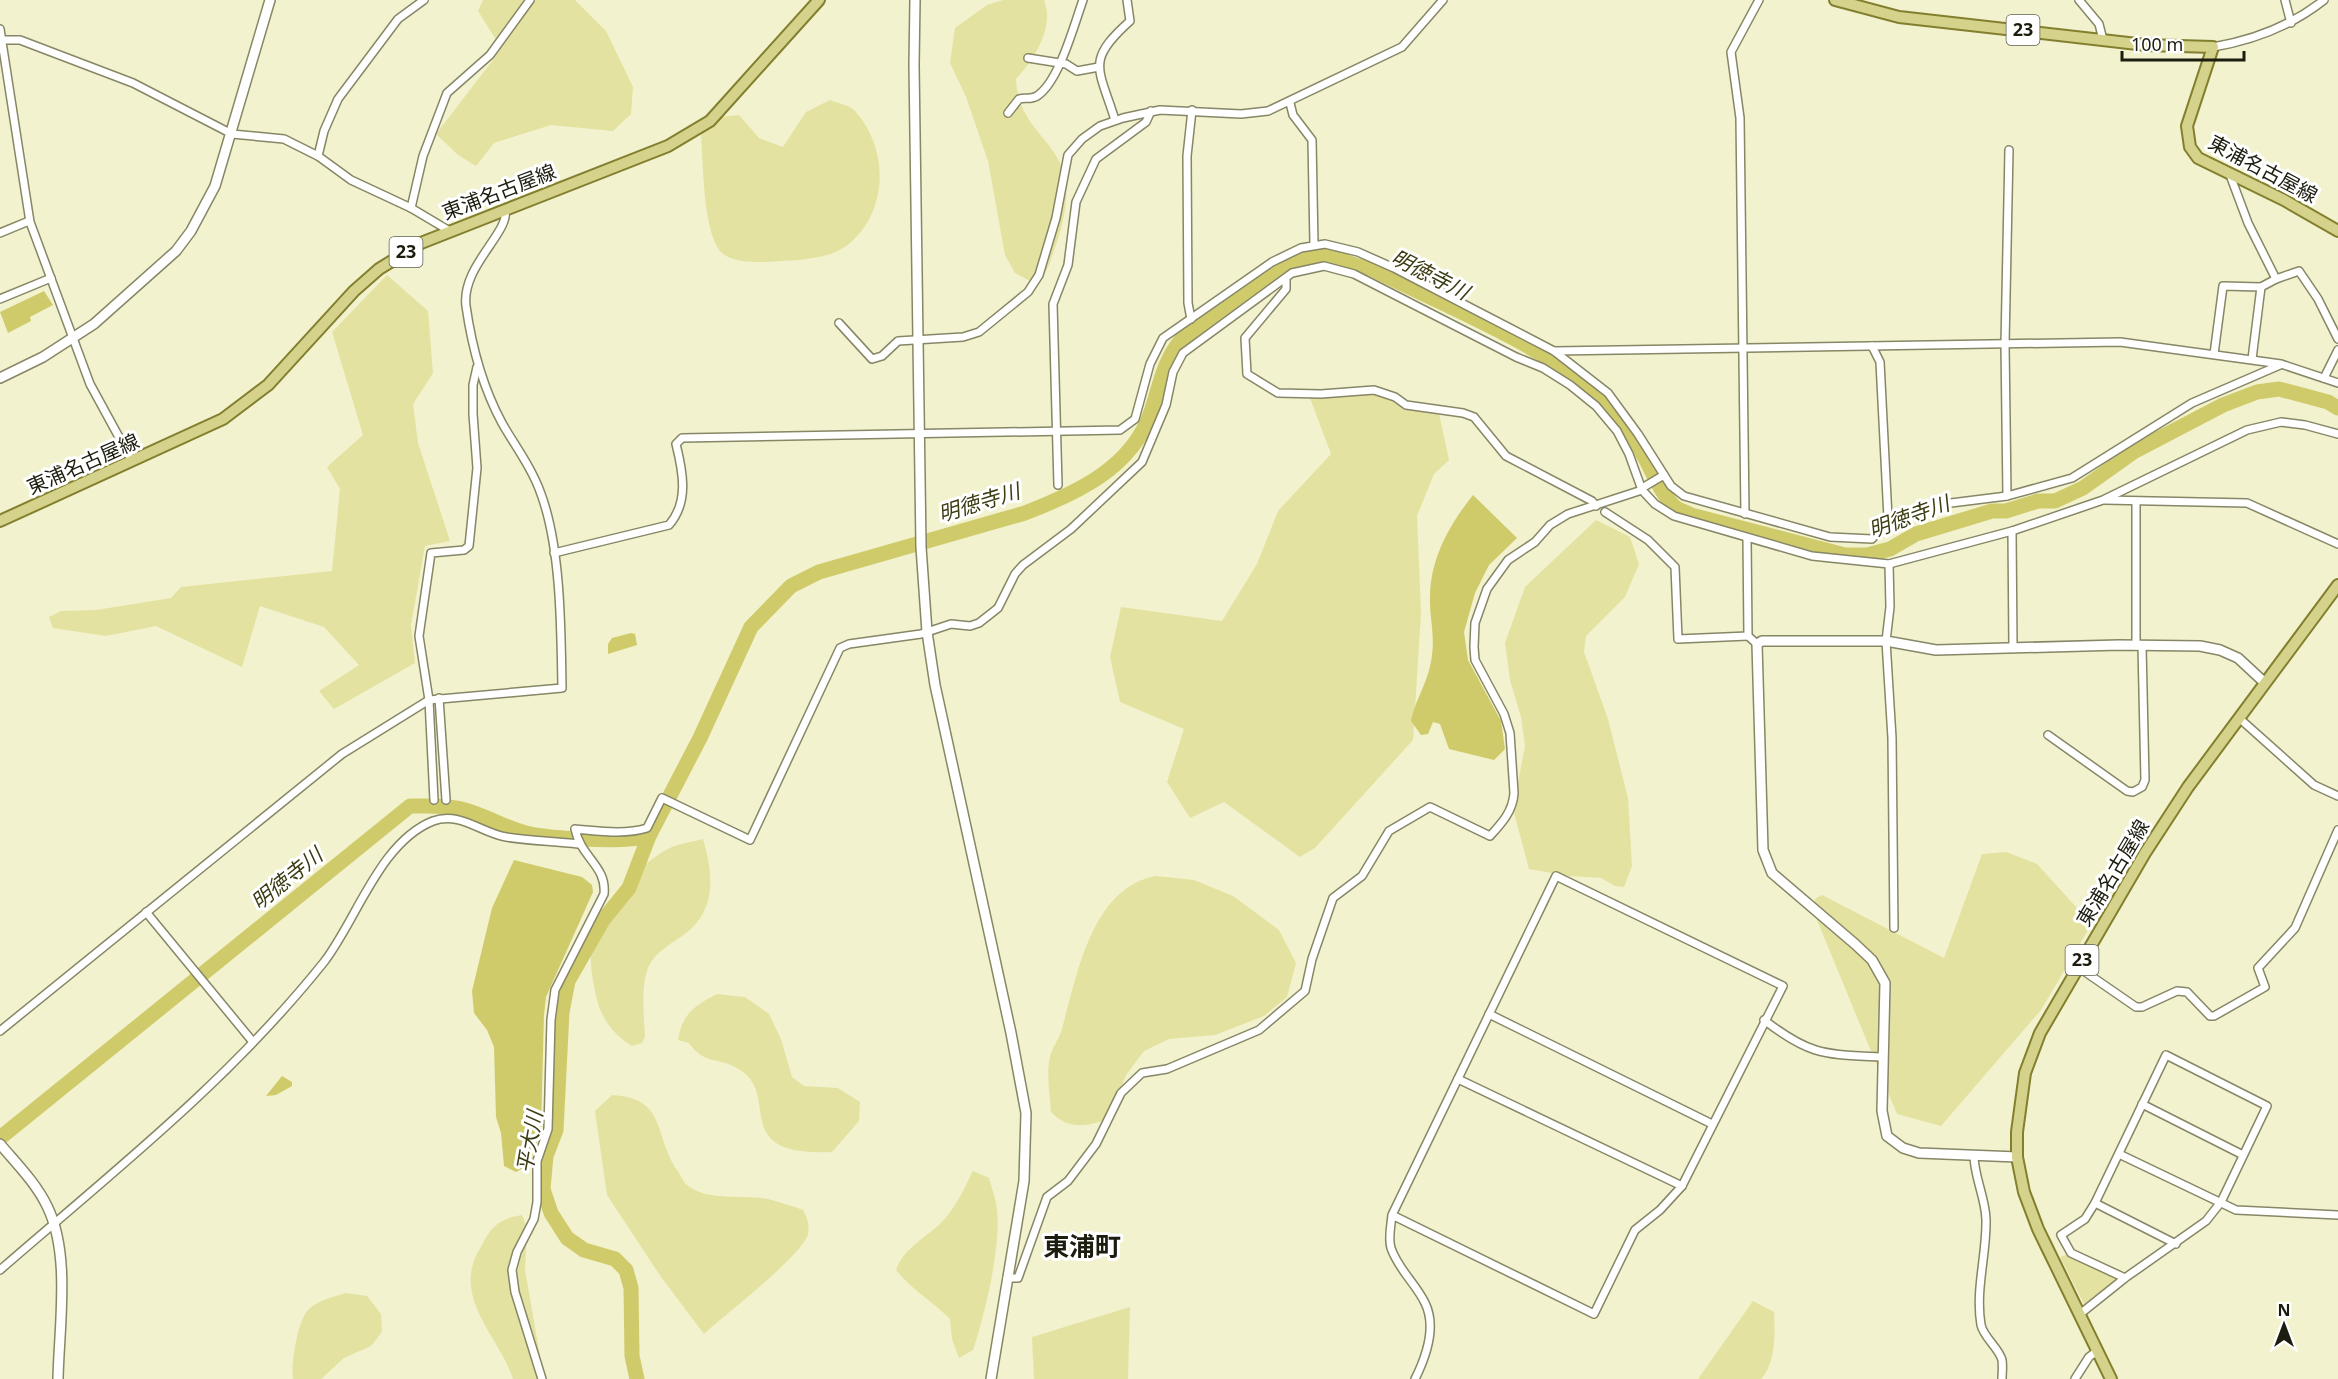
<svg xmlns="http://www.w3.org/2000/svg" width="2338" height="1379" viewBox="0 0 2338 1379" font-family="'Noto Sans','Noto Sans JP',sans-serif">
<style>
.green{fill:#e4e2a1}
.water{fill:#cfcb6b}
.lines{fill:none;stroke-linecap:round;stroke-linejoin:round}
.river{stroke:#cfcb6b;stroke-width:15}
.street-casing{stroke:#878666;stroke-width:10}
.secondary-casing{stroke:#878666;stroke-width:12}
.primary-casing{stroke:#827f2e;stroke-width:14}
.street{stroke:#fff;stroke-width:7}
.secondary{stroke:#fff;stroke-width:9}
.primary{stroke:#d5d28b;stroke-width:10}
.labels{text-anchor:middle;stroke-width:6;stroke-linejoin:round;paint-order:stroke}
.shield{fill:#fff;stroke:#606057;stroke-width:1.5}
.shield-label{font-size:18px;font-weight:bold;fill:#1c1c0f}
.street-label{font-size:20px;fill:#1c1c0f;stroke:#fff}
.water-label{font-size:21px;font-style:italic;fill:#3e3c13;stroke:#fff}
.district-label{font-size:26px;font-weight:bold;fill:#1c1c0f;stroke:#fff}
</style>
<rect width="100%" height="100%" fill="#f2f2ce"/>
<g class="green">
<polygon points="483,0 575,0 606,31 633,87 631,114 613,131 551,125 494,143 476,166 458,155 436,134 496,56 498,43 478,11"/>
<path d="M1003,0H1044C1055,27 1034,60 1016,79C1018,128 1056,138 1065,177C1069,198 1063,225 1056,245C1050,260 1048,275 1035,284L1015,273L1005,255L988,161L966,97L950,63L955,28L987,5Z"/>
<path d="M830,100C837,103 850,105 855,111C888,147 889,209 851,242C831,261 794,260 768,262C754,262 731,263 720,251C703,230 703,162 701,134L720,117L739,115L759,138L783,147L806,112Z"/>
<polygon points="387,275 428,311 433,373 413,404 418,443 450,541 425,546 411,625 415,663 334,709 319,691 359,665 324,627 260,606 242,667 156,626 106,636 53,628 49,617 61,611 96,610 171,598 181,587 332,571 340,489 327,467 363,435 332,332"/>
<polygon points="1380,388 1419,406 1438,409 1449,460 1434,474 1417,516 1421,613 1413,740 1315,848 1300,857 1224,802 1190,818 1167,782 1184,729 1120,702 1110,657 1121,607 1222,621 1257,564 1278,511 1331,454 1310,398"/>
<polygon points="1596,520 1630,537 1639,564 1625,597 1586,636 1584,652 1608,719 1628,798 1632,866 1624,887 1615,886 1601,878 1569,876 1529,869 1513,809 1525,746 1521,717 1510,680 1505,643 1525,587"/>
<path d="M703,839C713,873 717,909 686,933C672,944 653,952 647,971C641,987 644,1019 645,1036L642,1043L632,1046C611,1033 599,1015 595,991C592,976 589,960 592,945C598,910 640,861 672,847C681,843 693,842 703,839Z"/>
<polygon points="2006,852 2037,864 2087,919 2087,932 2041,1010 1941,1126 1897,1114 1812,908 1816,898 1822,895 1944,958 1982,854"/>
<path d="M1156,876L1194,880L1233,896L1279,930L1296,963L1287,997L1264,1016L1215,1035L1169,1039L1144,1051L1126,1075L1109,1118C1088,1127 1068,1130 1051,1112C1050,1095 1046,1074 1050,1057C1052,1048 1058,1040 1061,1032C1077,978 1090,888 1156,876Z"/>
<path d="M717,994L745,997L769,1014L781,1039L792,1077L804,1086L838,1088L860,1102L859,1121L832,1152C727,1157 782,1096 740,1070C719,1056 705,1066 689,1043L678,1040C682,1014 695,1005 717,994Z"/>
<path d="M612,1095C667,1098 653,1134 677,1170C680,1174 683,1182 687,1185C708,1202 743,1194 768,1199C780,1202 792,1206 803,1210C807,1217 811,1228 807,1237C795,1261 727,1313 704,1334L661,1277L607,1195L595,1111Z"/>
<path d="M973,1171L989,1178C992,1189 996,1199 997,1210C1001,1248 985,1314 973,1350L959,1358L952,1339L950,1319C932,1301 912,1290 896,1270C904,1248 924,1239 941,1223C955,1209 964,1189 973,1171Z"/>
<path d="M522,1215L527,1228L525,1270L544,1379H513C502,1343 460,1305 473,1264C475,1256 480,1249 483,1243C492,1225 502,1218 522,1215Z"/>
<polygon points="2068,1254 2117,1279 2084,1304 2060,1257"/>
<path d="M346,1293L367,1296L381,1314L382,1332L371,1346L344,1358L321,1379H293C291,1364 297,1322 308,1310C318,1300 333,1297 346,1293Z"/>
<path d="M1753,1301L1774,1312C1775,1332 1776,1363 1761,1379H1698Z"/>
<polygon points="1130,1307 1128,1379 1034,1379 1032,1337"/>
</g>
<g class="water">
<polygon points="44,291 53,305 30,317 31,321 8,333 0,312"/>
<path d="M1473,495L1517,538L1489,565L1475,593L1464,632L1468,660L1501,721L1505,749L1494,760L1449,749L1440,724L1433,722L1428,734L1421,735L1411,721C1416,697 1429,682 1432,655C1435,633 1429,616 1430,595C1431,557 1450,524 1473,495Z"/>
<polygon points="631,633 635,634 637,645 608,654 608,644 612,638"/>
<polygon points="514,860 582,877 592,885 593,892 546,997 544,1015 541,1129 530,1164 516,1172 504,1166 501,1133 496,1117 494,1047 487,1030 474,1013 472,991 492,908"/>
<polygon points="282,1076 292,1082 292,1086 276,1095 266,1096"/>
</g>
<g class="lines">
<g class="river">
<path d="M0,1138L410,806C425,806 442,805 456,808C480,812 502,827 526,833C552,839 624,843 649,836"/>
<path d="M637,1379L632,1356L631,1288L626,1270L615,1259L584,1250L567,1238L551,1213L543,1189L546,1156L556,1130L562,1012L568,981L603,920L629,888L649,836L700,738L751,627L791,586L819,572L1025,513C1077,493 1132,468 1151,412C1160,385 1163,362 1181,340C1208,319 1291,255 1322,256C1340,256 1354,268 1370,268C1445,306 1534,340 1598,394C1619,412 1633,436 1646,460C1654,475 1662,495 1675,507C1679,510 1686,512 1691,515L1845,555H1867L1890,549L1916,534L1992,511H2006L2038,501H2055L2083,488L2135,451L2223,405L2257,392L2279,389L2328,402L2338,408"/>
</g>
<g class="street-casing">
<g id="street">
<polyline points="2079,0 2099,24 2103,40"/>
<polyline points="2285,0 2291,23"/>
<polyline points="0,29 30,222 90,384 132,461"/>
<polyline points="0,40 20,40 133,83 232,134 284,139 318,156 351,180 411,208 448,230"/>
<path d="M2213,47C2255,40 2291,26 2324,0"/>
<polyline points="1028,58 1066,64 1077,71 1099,67"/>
<polyline points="1290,103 1293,115 1312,140 1314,245"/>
<path d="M1008,113L1019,99C1025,97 1031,100 1037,96C1059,82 1074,25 1083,0"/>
<path d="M1115,120C1099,68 1085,61 1130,21L1127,0"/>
<polyline points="318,156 324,131 338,99 398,19 424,0"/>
<polyline points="2230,175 2248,223 2276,279 2299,271 2318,299 2338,339"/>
<polyline points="411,208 423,156 447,93 490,55 530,0"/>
<polyline points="0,233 29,221"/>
<polyline points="1286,278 1286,289 1245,338 1247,374 1278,393 1321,394 1374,390 1395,397 1406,405 1463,413 1474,417 1506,456 1592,501 1596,506"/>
<polyline points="0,299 51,278"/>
<polyline points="1191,319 1188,303 1187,156 1192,110"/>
<polyline points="839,323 872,359 882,356 898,341 963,337 979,332 1028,292 1039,275 1056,218 1068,155 1082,139 1100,126 1123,118 1160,110 1241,114 1268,111 1402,47 1443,0"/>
<polyline points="1554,351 2120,342 2281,364 2338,383"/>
<polyline points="2214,354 2223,286 2261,287 2276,279"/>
<polyline points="2252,359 2261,287"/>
<polyline points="2324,378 2338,350"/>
<polyline points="1058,485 1053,304 1068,265 1076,202 1096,159 1146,122 1151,111"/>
<polyline points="1642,488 1664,475"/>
<polyline points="2007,496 2005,344 2009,150"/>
<polyline points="2105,500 2247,503 2338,544"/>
<polyline points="2136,501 2136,646"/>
<polyline points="1605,512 1648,540 1675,567 1678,639 1748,636"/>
<polyline points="1745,514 1740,118 1731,52 1759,0"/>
<polyline points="1888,518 1943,504 2007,496 2072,478 2192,403 2280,365"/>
<polyline points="2012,531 2013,648"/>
<polyline points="1747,538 1748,636 1757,644"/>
<path d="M554,553L669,525C689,502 683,472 676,444L682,438L1120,430L1135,419L1150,364L1163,338L1272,262L1301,248L1325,244L1358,252L1394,268L1554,351L1608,393L1638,434L1671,486L1684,496L1830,537L1872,539L1888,518L1880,362L1872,346"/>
<polyline points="1889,564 1890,607 1886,641 1892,738 1894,928"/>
<polyline points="439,698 446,800"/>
<polyline points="2239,718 2314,785 2338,796"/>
<polyline points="2048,735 2127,791 2133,792 2142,787 2145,780 2142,646"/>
<polyline points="434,800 429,700 419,636 431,553 464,550 469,546 477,468 473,414 473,385 477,367"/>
<polyline points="146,912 253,1042"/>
<polyline points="2078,967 2136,1007 2142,1007 2177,991 2187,992 2210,1016 2214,1016 2265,987 2258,968 2295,928 2338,830"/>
<polyline points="1489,1014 1712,1124"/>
<path d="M1764,1020C1811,1056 1824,1054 1881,1057"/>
<path d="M0,1031L342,754L429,700L562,688C561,629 561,548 541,494C532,468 515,446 502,423C482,386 472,348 466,306C461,266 511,232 505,209"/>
<polyline points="1458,1079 1682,1186"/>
<polyline points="2142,1104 2243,1155"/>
<polyline points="2119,1154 2236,1210 2338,1215"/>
<path d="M1974,1155C1974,1177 1985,1196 1986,1219C1987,1254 1975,1289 1981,1325C1984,1338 1999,1348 2002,1360C2003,1366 2002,1373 2002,1379"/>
<polyline points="2095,1203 2176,1244"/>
<path d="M1392,1215L1594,1314L1635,1230L1660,1210L1682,1186L1783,986L1556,876L1392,1215C1391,1225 1388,1239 1391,1248C1398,1269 1416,1284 1425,1303C1437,1327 1426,1357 1415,1379"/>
<path d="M0,1270C114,1171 229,1081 324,962C357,919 380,842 433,821C460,811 481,833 506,837C530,841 554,841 578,844"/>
<path d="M1007,1278H1018L1047,1197L1068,1181L1096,1144L1121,1093L1142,1073L1167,1069L1259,1030L1305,991L1312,959L1333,898L1362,876L1389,831L1430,807L1490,836C1502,823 1513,811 1514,793L1510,733L1504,714L1475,660L1474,647L1475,623L1487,589L1508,560L1535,542L1550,525L1568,514L1642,490"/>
<polyline points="2080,1314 2125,1278 2206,1221 2221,1202 2267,1106 2166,1055 2095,1203 2085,1219 2061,1235 2071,1253 2125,1278"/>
<path d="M542,1379L515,1292L512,1270L517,1252L534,1219L537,1202V1161L548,1129L551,1020L555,990L604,894C607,866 581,858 575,829C599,831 625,835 647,828L662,798L750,840L840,648L849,644L921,634L951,624L970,626L979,623L998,608L1015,574L1023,565L1071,529L1142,462L1166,405L1173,372L1183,353L1292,273L1324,266L1354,274L1516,357L1543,368L1570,385L1596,406L1617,431L1629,454L1642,490L1655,504L1674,516L1812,556L1889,564L2012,531L2103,500L2247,430L2281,422L2305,425L2338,434"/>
<polyline points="2075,1379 2089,1357 2097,1351"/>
</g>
</g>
<g class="secondary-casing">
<g id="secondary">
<polyline points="915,0 914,65 921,547 927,632 935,685 1011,1033 1026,1113 1024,1181 991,1379"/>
<polyline points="0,378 43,357 94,324 176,251 191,231 215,186 270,0"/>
<path d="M0,1144C16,1163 36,1183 47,1206C71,1254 59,1326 58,1379"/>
<polyline points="2017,1157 1919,1153 1903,1148 1887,1136 1882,1111 1885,983 1872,960 1855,944 1772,873 1763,850 1757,644 1762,641 1886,641 1936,650 2119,645 2200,646 2220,650 2238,658 2265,683"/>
</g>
</g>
<g class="primary-casing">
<g id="primary">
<polyline points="1835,0 1899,17 2146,45 2213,47 2187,126 2190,147 2198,158 2284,200 2338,231"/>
<polyline points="0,521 223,419 268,385 354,291 379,269 421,243 668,146 710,121 819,0"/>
<polyline points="2111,1379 2038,1229 2024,1192 2017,1157 2017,1132 2025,1073 2040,1033 2145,853 2188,787 2338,585"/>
</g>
</g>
<use href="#street" class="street"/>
<use href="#secondary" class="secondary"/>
<use href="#primary" class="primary"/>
</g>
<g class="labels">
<g class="shield">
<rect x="2006.5" y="15" width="33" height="30" rx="4.5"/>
<rect x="389.5" y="237" width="33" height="30" rx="4.5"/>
<rect x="2065.5" y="945" width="33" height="30" rx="4.5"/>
</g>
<g class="shield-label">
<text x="2023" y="36">23</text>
<text x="406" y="258">23</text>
<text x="2082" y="966">23</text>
</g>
<g class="street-label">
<text transform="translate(2263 169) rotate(28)" y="7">東浦名古屋線</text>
<text transform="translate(499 192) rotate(-21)" y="7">東浦名古屋線</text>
<text transform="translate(83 464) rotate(-24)" y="7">東浦名古屋線</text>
<text transform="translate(2113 873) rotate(-59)" y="7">東浦名古屋線</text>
</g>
<g class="water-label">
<text transform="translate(1430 275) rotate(27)" y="7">明徳寺川</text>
<text transform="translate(979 503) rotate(-17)" y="7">明徳寺川</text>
<text transform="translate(1909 517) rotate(-20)" y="7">明徳寺川</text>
<text transform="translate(287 879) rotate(-39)" y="7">明徳寺川</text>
<text transform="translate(530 1142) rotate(-80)" y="7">平大川</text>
</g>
<g class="district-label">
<text x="1082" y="1256">東浦町</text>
</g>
</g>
<g transform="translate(2284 1325)" stroke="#ffffff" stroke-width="4.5" paint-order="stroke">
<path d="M0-4.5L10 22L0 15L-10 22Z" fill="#1c1c0f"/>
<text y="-9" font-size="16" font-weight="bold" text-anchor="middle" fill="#1c1c0f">N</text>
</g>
<path d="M2122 51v9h122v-9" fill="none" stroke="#1c1c0f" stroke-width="3"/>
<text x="2131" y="51" font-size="18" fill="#1c1c0f" stroke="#ffffff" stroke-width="4.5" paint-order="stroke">100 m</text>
</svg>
